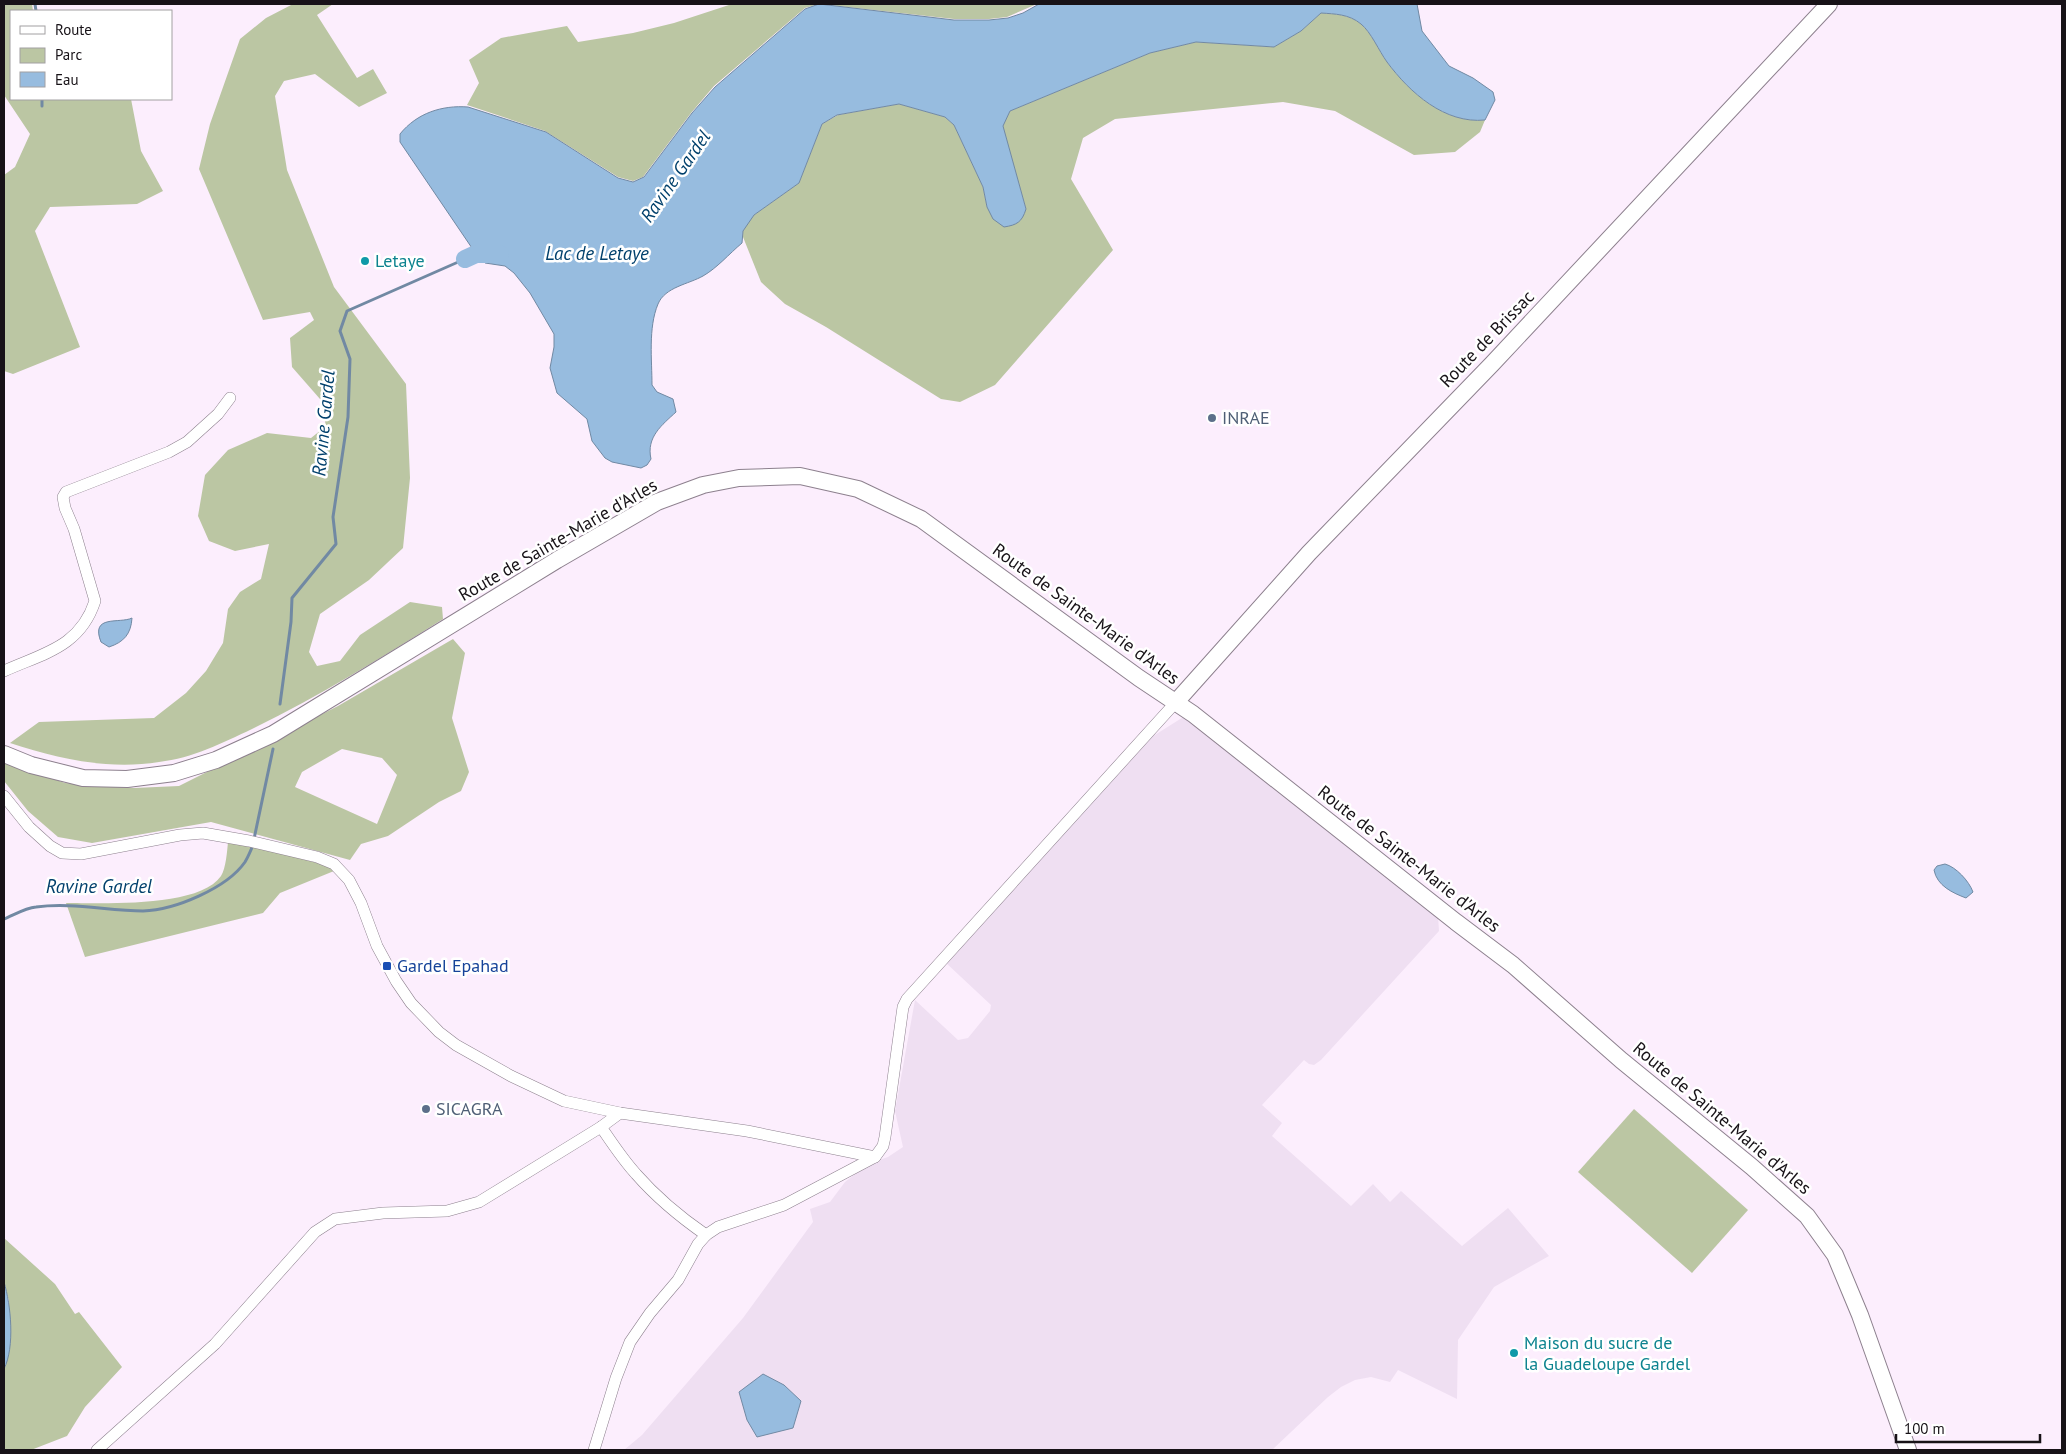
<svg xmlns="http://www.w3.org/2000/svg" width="2066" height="1454" viewBox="0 0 2066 1454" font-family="'PT Sans',sans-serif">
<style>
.industrial{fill:#efdff2}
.green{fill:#bbc6a3;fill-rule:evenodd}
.water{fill:#97bcdf;stroke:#7189a3}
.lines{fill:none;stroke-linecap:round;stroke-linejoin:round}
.stream{stroke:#7189a3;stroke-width:3}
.river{stroke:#97bcdf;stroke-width:18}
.street-casing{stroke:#8d808e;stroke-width:12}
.secondary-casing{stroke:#8d808e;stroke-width:18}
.street{stroke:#fff;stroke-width:11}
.secondary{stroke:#fff;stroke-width:16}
.culture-dot{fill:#0f9aa8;stroke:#fff;stroke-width:2}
.service-dot{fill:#5c6f8a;stroke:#fff;stroke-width:2}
.transit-dot{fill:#1a4fb4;stroke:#fff;stroke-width:2}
.labels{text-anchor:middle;stroke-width:5;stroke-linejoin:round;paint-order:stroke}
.culture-label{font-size:18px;fill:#0d838f;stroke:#fff;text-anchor:start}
.street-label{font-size:18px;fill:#171217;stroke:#fff}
.service-label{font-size:18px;fill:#4e5e75;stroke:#fff;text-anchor:start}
.transit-label{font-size:18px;fill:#164399;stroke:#fff;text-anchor:start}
.water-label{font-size:19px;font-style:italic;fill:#01406c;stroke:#fff}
</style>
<rect width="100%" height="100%" fill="#fceefd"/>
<polygon class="industrial" points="1185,716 1438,916 1439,931 1321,1060 1314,1065 1309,1064 1304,1060 1262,1105 1282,1123 1272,1136 1351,1206 1373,1184 1390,1202 1401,1191 1462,1246 1508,1208 1549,1256 1494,1287 1458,1340 1457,1399 1398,1370 1390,1382 1371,1377 1355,1380 1341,1387 1328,1397 1272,1450 624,1450 642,1435 743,1318 813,1222 810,1209 830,1202 845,1182 868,1164 888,1157 903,1147 895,1111 915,1000 958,1040 968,1038 990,1011 991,1005 945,962 1150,738"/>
<g class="green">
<polygon points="4,4 32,4 33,11 11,11 11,99 131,99 141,151 163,191 137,204 50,207 35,231 80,347 13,374 4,371 4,175 15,167 30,134 4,95"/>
<path d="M293,4H333L317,15L357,78L373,69L387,93L359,107L315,74L284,81L275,96L287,170L334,287L406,384L410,478L403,548L369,580L320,614L309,652L317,666L340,661L360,635L410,602L442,607L443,619C381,658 318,697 252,729C222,743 193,758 159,762C109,770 58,759 10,743L39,722L154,718L186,693L206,671L223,643L228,609L240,592L261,579L269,544L235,551L209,541L198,516L205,475L228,450L267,433L311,438L326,426L320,399L292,367L290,338L314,320L310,312L263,320L199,169L210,124L240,39L266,18Z"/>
<polygon points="732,4 819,4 805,8 714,86 691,113 643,177 633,181 618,177 545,131 467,105 479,83 469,60 501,38 567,26 578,42 633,33 674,23"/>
<polygon points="820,4 1037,4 1007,17 989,19 954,19"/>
<path d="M1321,13C1335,14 1349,14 1361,24C1371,32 1379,51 1387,62C1410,93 1445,124 1485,120L1480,132L1455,152L1414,155L1335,111L1283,102L1115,119L1083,138L1071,179L1113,250L995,385L960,402L941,399L826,327L785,304L761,282L743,237V231L747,223L754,215L799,183L822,124L838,115L899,104L945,117L954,125L983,187L987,207L1026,209L1002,126L1010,111L1150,53L1196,42L1274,47L1301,31Z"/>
<path d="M453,639L465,653L452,718L469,772L461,791L439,802L388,836L361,844L350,860L211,822L92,843L58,837L28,811L4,781V762L65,783L134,788L179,786L338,706ZM342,749L382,758L397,775L377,824L295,787L302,772Z"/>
<path d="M228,842L264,849L329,866L334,871L280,893L263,913L85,957L66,903C102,903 199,908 221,876C226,868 227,852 228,842Z"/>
<polygon points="1634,1109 1748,1210 1692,1273 1578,1172"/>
<polygon points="4,1238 55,1284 75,1314 79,1312 122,1367 85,1407 67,1436 31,1450 4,1450 4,1369 6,1365 9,1301 4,1282"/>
</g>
<g class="water">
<path d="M819,4L954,20H989L1008,18L1023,13L1039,4H1417L1422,31L1449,66L1473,78L1493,92L1495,100L1485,120C1445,124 1410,93 1387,62C1379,51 1371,32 1361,24C1349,14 1335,14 1321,13L1301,31L1274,47L1196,42L1150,53L1010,111L1003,126L1026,209C1022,222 1017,225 1004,227L993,219L987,207L983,187L954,125L945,117L899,104L837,115L822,124L799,183L754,215L743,231L742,243C729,254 717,268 703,276C689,284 665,287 658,304C648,328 652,360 652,385L657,392L673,399L676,412C662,425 646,437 651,459L647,465L641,468L612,462L605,458L592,441L587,419L557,393L550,368L554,347V334L530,293L514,273L505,266L485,263L476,254L400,142V134C417,113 442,105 468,107L546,132L618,178L633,182L644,177L692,113L715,87L805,9Z"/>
<path d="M132,618C131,634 124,642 109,647L101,642C90,614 120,624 132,618Z"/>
<path d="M1945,864C1956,867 1969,881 1973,892L1966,898C1953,893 1937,886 1934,870L1937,866Z"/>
<path d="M4,1282C11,1305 15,1347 4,1369Z"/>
<polygon points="763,1374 784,1385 801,1401 793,1428 757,1437 747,1420 739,1392"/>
</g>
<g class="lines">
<g class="stream">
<polyline points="35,4 36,11"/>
<polyline points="42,99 42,106"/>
<polyline points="280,704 291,622 292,598 336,544 333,517 348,417 350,359 340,331 347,311 465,259"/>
<polyline points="254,839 273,749"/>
<path d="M4,919C14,915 25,908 36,907C72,902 108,911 143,911C175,910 227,888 245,862C248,857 251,850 253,845"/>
</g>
<polyline class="river" points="465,259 476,254 500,254"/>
<g class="street-casing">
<g id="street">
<path d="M4,671C44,653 80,647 95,601L74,529L65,508L63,497L66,492L169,452L187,442L218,414L230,398"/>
<polyline points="4,796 29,827 50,846 62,853 81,854 180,835 203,833 249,841 317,857 334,864 349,880 361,903 377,946 396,981 411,1003 439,1032 456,1045 511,1076 564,1101 620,1113 747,1131 875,1157"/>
<path d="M601,1127C612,1143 623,1160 636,1174C657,1198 680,1217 706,1235"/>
<polyline points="97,1450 215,1344 315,1232 335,1219 383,1213 447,1211 479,1202 601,1127 620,1113"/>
<polyline points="594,1450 616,1378 630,1342 650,1313 678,1280 698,1244 706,1235 718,1227 784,1205 875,1157 883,1146 885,1137 903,1007 907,999 1176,702"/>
</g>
</g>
<g class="secondary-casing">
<g id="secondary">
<polyline points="1176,702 1309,553 1492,364 1829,4"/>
<polyline points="4,754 31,765 83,778 127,779 174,773 216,760 273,734 557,560 657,502 703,485 739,478 800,476 858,489 921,519 1139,678 1193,714 1456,922 1513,965 1621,1060 1752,1167 1807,1216 1835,1255 1860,1315 1908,1450"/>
</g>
</g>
<use href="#street" class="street"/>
<use href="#secondary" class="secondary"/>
</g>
<g class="culture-dot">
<circle cx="365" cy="261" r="5"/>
<circle cx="1514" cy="1353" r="5"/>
</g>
<g class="service-dot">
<circle cx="1212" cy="418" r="5"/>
<circle cx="426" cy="1109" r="5"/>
</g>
<rect class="transit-dot" x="382" y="961" width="10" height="10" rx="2.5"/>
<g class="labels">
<g class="culture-label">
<text x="375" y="267">Letaye</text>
<text x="1524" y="1349">Maison du sucre de<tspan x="1524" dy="21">la Guadeloupe Gardel</tspan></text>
</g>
<g class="street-label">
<text transform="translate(1487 339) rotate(-46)" y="6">Route de Brissac</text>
<text transform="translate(558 540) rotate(-30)" y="6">Route de Sainte-Marie d'Arles</text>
<text transform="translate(1086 614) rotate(36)" y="6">Route de Sainte-Marie d'Arles</text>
<text transform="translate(1409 859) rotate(38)" y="6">Route de Sainte-Marie d'Arles</text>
<text transform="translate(1722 1118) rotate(40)" y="6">Route de Sainte-Marie d'Arles</text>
</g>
<g class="service-label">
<text x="1222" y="424">INRAE</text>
<text x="436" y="1115">SICAGRA</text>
</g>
<g class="transit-label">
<text x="397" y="972">Gardel Epahad</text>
</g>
<g class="water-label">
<text transform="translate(675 176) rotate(-55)" y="7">Ravine Gardel</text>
<text x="597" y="260">Lac de Letaye</text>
<text transform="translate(323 423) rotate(-85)" y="7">Ravine Gardel</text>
<text x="99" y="893">Ravine Gardel</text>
</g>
</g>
<rect width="2066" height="1454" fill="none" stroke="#171217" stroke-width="10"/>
<rect x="10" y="10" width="162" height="90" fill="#ffffff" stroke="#a2a0a2"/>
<rect x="20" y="26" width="25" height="8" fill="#ffffff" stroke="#a2a0a2"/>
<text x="55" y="35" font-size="15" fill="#171217">Route</text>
<rect x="20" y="48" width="25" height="15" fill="#bbc6a3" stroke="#a2a0a2"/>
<text x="55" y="60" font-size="15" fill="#171217">Parc</text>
<rect x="20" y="72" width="25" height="15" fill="#97bcdf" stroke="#a2a0a2"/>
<text x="55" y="85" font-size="15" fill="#171217">Eau</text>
<path d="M1896 1434v8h144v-8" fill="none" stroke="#171217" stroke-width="2.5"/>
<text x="1904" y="1434" font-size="15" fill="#171217" stroke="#ffffff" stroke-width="4" paint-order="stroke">100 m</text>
</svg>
